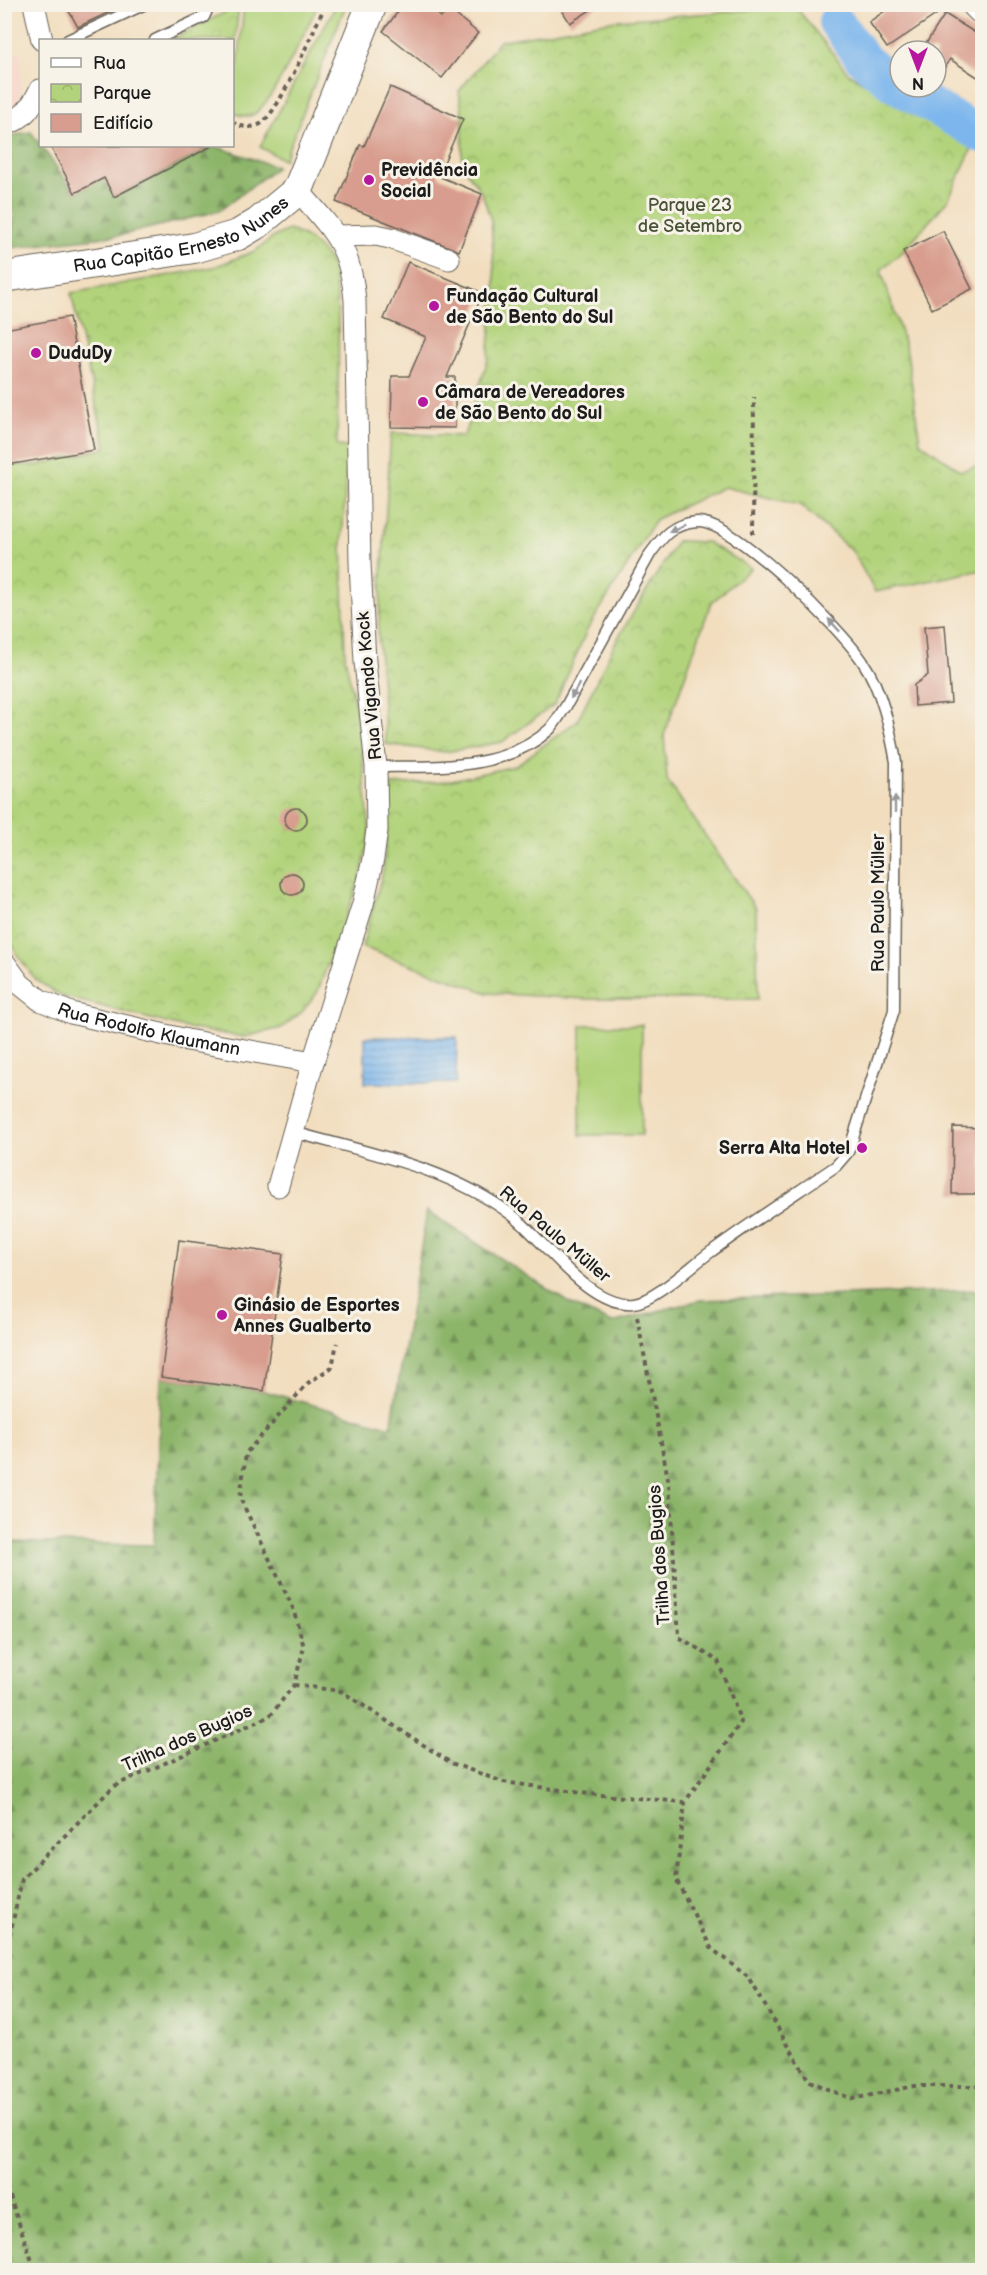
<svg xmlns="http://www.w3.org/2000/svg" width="987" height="2275" viewBox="0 0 987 2275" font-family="'Balsamiq Sans',sans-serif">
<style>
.built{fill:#f6d2c5}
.green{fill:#b2d37b;stroke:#67784c;stroke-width:1.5}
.forest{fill:url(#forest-firs);stroke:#546844;stroke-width:1.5}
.park{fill:url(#park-crowns);stroke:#67784c;stroke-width:1.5}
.water{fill:url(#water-rules);stroke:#4c6984;stroke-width:1.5}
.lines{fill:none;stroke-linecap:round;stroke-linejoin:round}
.river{stroke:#7bb6ed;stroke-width:36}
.building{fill:#d89d8e}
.lane-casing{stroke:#676055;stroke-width:13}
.street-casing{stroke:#676055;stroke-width:23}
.secondary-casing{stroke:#676055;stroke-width:32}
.path{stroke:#676055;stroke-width:4;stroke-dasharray:4.5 4.5;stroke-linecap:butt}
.lane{stroke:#fff;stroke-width:10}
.street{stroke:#fff;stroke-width:21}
.secondary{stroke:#fff;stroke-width:30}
.oneway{fill:#999}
.poi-dot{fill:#b5179e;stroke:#f7f3e8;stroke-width:2}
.labels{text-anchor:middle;stroke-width:6;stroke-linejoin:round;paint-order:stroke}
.poi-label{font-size:18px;font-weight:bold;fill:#1c1c1c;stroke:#f7f3e8;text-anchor:start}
.park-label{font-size:18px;fill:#495338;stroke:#f7f3e8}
.street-label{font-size:18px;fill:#1c1c1c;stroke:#f7f3e8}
</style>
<defs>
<pattern id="forest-firs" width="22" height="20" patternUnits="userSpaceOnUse" patternTransform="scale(1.5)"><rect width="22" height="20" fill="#8db56b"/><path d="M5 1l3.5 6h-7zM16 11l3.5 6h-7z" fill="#729257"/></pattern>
<pattern id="park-crowns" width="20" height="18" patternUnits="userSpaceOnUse" patternTransform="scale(1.5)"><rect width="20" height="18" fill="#b2d37b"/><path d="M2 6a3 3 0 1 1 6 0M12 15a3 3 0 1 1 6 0" fill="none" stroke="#98b56a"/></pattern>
<pattern id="water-rules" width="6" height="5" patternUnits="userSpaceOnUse" patternTransform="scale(1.5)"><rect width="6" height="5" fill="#7bb6ed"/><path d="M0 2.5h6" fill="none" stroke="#6493bf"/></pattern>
</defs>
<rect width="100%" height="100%" fill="#f7f3e8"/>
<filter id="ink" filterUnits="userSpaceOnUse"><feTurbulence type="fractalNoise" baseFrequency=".0167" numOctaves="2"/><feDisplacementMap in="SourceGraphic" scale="12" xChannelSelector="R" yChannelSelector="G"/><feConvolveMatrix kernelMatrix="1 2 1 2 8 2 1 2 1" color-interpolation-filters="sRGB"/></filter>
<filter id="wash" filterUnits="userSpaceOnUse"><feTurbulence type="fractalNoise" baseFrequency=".008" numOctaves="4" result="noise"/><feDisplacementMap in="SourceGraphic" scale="24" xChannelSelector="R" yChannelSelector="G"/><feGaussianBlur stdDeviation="1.35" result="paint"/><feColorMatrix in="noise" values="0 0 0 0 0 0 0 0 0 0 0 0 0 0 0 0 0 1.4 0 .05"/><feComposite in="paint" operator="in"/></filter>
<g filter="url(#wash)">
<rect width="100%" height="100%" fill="#f2debf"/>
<polygon class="built" points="20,52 22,117 5,118 5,55"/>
<g class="green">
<path d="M244,5H318C307,27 273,103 254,114C247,118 240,116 233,112L232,71L238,65Z"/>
<polygon points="336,5 346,5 284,160 260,147"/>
<polygon points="581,1025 642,1025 642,1135 580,1135"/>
</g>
<g class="forest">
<polygon points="31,132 75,193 104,178 114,197 215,146 277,167 219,211 122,235 11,248 14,218 9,193 5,181 4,137"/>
<polygon points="427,1211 572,1305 612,1323 700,1300 982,1290 982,2270 5,2270 5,1542 154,1545 161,1377 264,1391 391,1427"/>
</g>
<g class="park">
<polygon points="239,5 233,62 232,40 171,40"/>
<polygon points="796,7 849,74 974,144 948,200 903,251 881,270 907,352 920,442 961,471 982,464 982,570 875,592 853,552 800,505 724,487 656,519 587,630 555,704 502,742 445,752 386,744 378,635 391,433 464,436 488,359 495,282 491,220 482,193 462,165 463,119 459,91 500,41 616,20"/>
<path d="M288,230C303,233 319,246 328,259C344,282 337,411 337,446L348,447L342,542L345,657L359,723L370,833L361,876L317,993L302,1012L281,1028L244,1037L186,1028L61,996L36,980L18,956L5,931V465H38L106,448L71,293L214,267L255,251L274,237Z"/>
<polygon points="677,541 707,542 751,568 711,603 664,735 667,780 756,909 758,999 586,999 488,993 362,947 383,872 391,785 447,781 515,766 577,721 616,641"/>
</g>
<polygon class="water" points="365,1037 457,1037 456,1083 365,1083"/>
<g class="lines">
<polyline class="river" points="836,22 864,60 894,84 982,135"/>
</g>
<g id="blocks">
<g class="building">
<polygon points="65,4 126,4 78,27"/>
<polygon points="404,4 425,4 441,17 450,10 478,33 442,78 383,31"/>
<polygon points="558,4 600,4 570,23"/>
<polygon points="895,4 952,4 887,48 869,22"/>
<polygon points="945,14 982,37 982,80 950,59 936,81 936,51 921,51"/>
<polygon points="390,87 463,119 438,176 482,194 459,251 336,202 360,145 364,146"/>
<polygon points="50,146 212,146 114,197 104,178 75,193"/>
<polygon points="943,231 972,289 932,309 903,251"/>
<polygon points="408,262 483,293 447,377 455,377 455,428 391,427 392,376 409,376 426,337 384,319"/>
<polygon points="69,317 94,450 8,465 4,447 4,329"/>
<polygon points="945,625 951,703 915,706 914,685 928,675 924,627"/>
<circle cx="296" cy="819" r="11"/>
<circle cx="292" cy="884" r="11"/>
<polygon points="953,1127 982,1128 982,1194 952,1194"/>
<polygon points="179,1240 283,1254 264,1391 161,1377"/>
</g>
</g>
</g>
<g filter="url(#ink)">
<use href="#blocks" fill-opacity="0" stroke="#676055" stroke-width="1.5"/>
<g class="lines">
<g class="lane-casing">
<g id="lane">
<polyline points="68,40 145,4"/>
<polyline points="155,40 204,17 210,4"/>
<path d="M293,1132C368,1153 448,1167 512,1215C545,1240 588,1308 634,1303C655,1301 693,1264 712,1251C753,1221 795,1194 836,1166L848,1152L853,1138L894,1010L896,762C890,729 882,690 863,662C843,631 733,519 697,522C672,524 663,536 650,554L566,706C561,713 556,722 550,729C504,772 434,766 376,767"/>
</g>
</g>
<g class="street-casing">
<g id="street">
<polyline points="34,4 42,40"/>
<path d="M4,125C23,120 32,106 40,90"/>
<polyline points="337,236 376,235 390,238 449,259"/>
<path id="s1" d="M4,962L20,984L40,1000L71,1013L187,1040L313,1062"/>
<path d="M278,1186L313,1062L363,904L373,859L377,830L376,767L365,662L360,563L355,300C350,244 333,231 298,190"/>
</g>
</g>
<g class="secondary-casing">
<g id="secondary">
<polyline points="977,4 982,9"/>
<path id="s2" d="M4,277L194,248L238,235L258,223L298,190L372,4"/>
</g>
</g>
<g class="path">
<path d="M232,122C241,128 254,129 262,123C282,107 313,30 326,4"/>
<polyline points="753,534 754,397"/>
<polyline points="637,1317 669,1484 679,1637 718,1661 741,1722 685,1802 676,1879 711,1948 749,1978 809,2081 852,2099 915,2086 982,2086"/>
<polyline points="294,1685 341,1691 451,1763 503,1782 589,1794 684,1802"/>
<polyline points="4,1962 22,1879 114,1786 270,1716 294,1685 304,1647 293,1608 240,1498 246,1453 308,1383 332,1367 337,1343"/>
<polyline points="4,2179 35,2270"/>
</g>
<use href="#lane" class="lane"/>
<use href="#street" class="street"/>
<use href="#secondary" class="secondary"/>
</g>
<defs><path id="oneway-solid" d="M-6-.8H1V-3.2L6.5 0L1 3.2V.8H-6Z" transform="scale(1.5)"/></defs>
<g class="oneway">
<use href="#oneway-solid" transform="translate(677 528) rotate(158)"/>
<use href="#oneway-solid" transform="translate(834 625) rotate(-133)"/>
<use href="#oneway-solid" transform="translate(575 691) rotate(119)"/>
<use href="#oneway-solid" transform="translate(895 804) rotate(-90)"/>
</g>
</g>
<g class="poi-dot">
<circle cx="369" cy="180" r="6"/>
<circle cx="434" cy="306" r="6"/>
<circle cx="36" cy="353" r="6"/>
<circle cx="423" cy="402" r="6"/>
<circle cx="862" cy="1148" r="6"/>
<circle cx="222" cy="1315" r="6"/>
</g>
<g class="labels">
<g class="poi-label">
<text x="381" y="176">Previdência<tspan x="381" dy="21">Social</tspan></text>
<text x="446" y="302">Fundação Cultural<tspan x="446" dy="21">de São Bento do Sul</tspan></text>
<text x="48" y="359">DuduDy</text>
<text x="435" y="398">Câmara de Vereadores<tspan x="435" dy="21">de São Bento do Sul</tspan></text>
<text x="850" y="1154" text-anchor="end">Serra Alta Hotel</text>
<text x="234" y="1311">Ginásio de Esportes<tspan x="234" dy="21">Annes Gualberto</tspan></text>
</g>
<g class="park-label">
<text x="690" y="211">Parque 23<tspan x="690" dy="21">de Setembro</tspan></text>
</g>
<g class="street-label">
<text dy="6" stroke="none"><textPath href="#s2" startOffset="184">Rua Capitão Ernesto Nunes</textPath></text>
<text transform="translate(369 686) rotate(-95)" y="6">Rua Vigando Kock</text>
<text transform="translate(878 903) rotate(-90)" y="6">Rua Paulo Müller</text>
<text dy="6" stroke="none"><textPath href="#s1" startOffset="166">Rua Rodolfo Klaumann</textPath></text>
<text transform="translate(555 1234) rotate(40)" y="6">Rua Paulo Müller</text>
<text transform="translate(659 1555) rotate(-94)" y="6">Trilha dos Bugios</text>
<text transform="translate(187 1738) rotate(-24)" y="6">Trilha dos Bugios</text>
</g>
</g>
<rect width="987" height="2275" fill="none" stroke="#f7f3e8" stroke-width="24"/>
<rect x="39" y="39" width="195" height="108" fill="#f7f3e8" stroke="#9f9d96" stroke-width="1.5"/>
<rect x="51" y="58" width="30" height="9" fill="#ffffff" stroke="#9f9d96" stroke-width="1.5"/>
<text x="93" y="69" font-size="18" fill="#1c1c1c">Rua</text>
<rect x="51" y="84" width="30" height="18" fill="url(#park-crowns)" stroke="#9f9d96" stroke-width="1.5"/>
<text x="93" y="99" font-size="18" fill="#1c1c1c">Parque</text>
<rect x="51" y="114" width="30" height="18" fill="#d89d8e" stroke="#9f9d96" stroke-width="1.5"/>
<text x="93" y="129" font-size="18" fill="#1c1c1c">Edifício</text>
<g transform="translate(918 69) rotate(180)"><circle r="28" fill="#f7f3e8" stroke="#9f9d96" stroke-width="1.5"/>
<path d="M0-4.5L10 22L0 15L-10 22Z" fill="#b5179e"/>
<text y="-9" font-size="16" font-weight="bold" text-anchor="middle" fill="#1c1c1c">N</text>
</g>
</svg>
